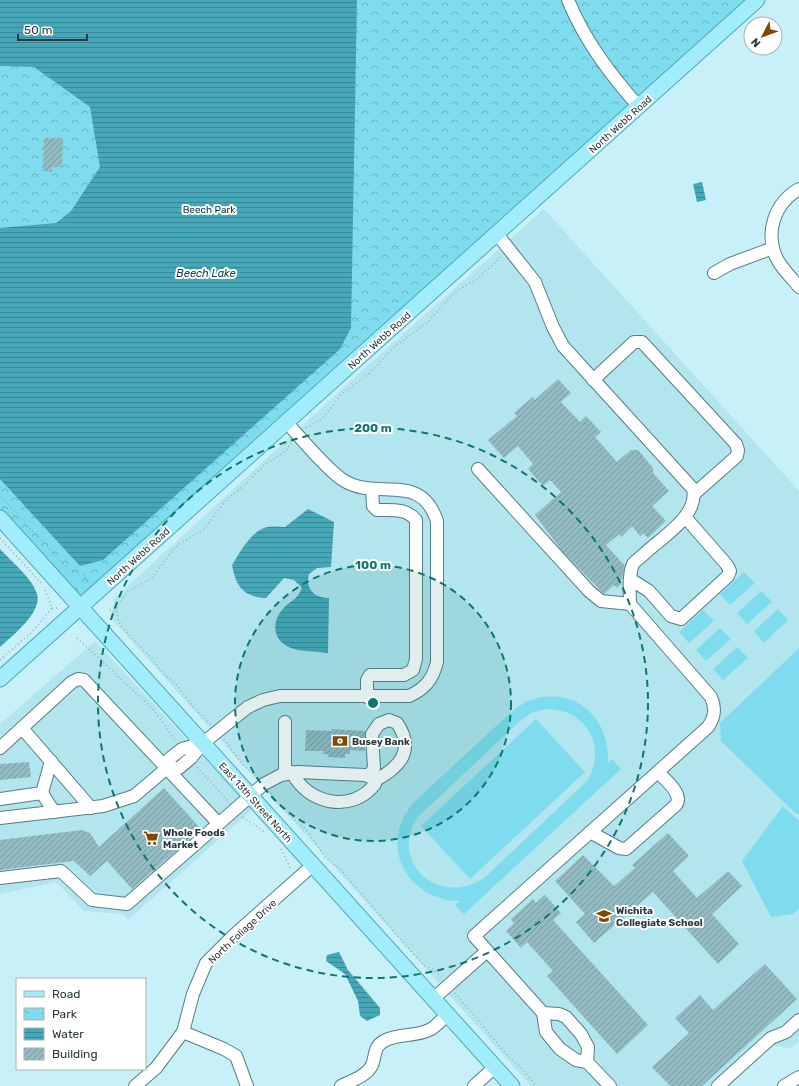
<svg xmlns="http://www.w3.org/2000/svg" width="799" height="1086" viewBox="0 0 799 1086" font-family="Rubik,sans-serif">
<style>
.built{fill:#b3e5ee}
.park{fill:url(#park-crowns)}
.pitch{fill:#7fdcee;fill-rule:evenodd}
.water{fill:url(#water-rules)}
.building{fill:url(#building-hatch)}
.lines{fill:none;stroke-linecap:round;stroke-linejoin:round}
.minor-casing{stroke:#587d84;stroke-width:14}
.major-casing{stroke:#50a7b7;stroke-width:17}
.path{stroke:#8eadb4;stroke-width:1.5;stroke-dasharray:1 3;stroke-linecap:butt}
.minor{stroke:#fff;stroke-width:12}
.major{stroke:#a2edfb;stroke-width:15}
.ring{fill:none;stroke:#0f766e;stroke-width:2;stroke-dasharray:7 5}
.labels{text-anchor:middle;stroke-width:4;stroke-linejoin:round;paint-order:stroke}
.street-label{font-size:10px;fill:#2a3a3e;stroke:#fff}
.park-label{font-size:10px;fill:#08373f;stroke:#fff}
.poi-label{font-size:10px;font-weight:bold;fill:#2a3a3e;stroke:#fff;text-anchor:start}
.water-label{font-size:11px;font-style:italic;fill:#154249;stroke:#fff}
.centre{fill:#0f766e;stroke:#fff;stroke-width:2}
.ring-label{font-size:12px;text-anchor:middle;font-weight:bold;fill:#0f766e;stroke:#fff;stroke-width:4;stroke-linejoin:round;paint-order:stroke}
</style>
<defs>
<pattern id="park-crowns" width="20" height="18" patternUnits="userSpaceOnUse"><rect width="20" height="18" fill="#7fdcee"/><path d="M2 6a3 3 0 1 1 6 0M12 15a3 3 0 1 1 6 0" fill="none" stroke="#68b3c2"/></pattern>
<pattern id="water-rules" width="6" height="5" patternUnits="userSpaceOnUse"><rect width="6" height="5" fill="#46a7b9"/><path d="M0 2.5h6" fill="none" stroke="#3b8998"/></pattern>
<pattern id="building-hatch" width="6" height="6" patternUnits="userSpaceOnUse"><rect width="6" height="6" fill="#94bbc2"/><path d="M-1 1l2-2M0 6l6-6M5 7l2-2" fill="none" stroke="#79999f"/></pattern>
</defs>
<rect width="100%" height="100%" fill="#c8f0f8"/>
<g class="built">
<polygon points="544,209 799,491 799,1041 791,1048 773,1046 729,1086 531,1086 111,618 114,599 367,366"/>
<polygon points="95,641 252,810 128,920 123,914 84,911 56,882 0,894 0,724"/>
</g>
<polygon class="park" points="0,0 755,0 80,607 0,518"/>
<g class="pitch">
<polygon points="744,572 755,583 730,605 720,594"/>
<polygon points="761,591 772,602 747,624 737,613"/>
<polygon points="778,609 788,620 764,643 754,631"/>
<polygon points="703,610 714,621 689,643 679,632"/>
<polygon points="720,628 731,639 706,661 696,650"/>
<polygon points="737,647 748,658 723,680 713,669"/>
<polygon points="799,648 799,815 795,813 721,741 720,723"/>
<path d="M540,697C546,697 553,696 559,697C592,701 610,732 608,763L612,759L621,769L464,914L455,905L460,901C406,900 378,845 413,803L510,713L525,702ZM546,709C586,708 608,747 587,781L484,878C438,908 388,862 418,817L521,720L531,713Z"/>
<polygon points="536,719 585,772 470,879 421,826"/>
<polygon points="783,806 799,821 799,909 793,914 771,917 742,861"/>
</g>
<g class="water">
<polygon points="0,0 357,0 351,328 340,349 103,560 80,566 0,479 0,228 56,223 71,211 100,167 90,107 34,67 0,66"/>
<polygon points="702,182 706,200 697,202 693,184"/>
<path d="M308,509L334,522L331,567L317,568L309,574C305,589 314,598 329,598L328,653C316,651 301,652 291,648C273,641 271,623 282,610C290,600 296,602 302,588L294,580L284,578L266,598C244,597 236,587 232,565C239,554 248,537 260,530C267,525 277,527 285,527Z"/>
<path d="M0,549C11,561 33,579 37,594C43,612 11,637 0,647Z"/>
<polygon points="339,952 348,970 380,1008 380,1015 367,1021 360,1016 358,1001 345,974 326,961 327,955"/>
</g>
<g class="building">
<polygon points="44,138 63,138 62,167 52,167 52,172 43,171"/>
<polygon points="558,379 571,393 561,402 580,422 586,416 601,432 595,437 617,462 631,450 638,450 653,468 653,473 669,491 652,506 666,521 648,538 643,533 640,536 632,526 621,537 619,534 606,545 625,566 622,578 620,581 622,583 617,588 614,585 604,594 563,552 535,515 561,492 550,480 543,486 528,469 533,464 518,446 504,458 488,440 517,416 514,413 533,397 535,400"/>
<polygon points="332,729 365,731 365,751 350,750 350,754 345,754 345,758 328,757 328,754 323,754 323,751 305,751 306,730 332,731"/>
<polygon points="29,762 31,777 0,780 0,764"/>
<polygon points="164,788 201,829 132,889 107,861 90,876 74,861 0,870 0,840 82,830 90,833 99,847"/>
<polygon points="668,833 689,856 673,871 697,898 728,871 742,886 712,914 739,944 718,964 653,892 594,943 576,922 585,914 555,881 583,855 614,886 635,868 632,865"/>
<polygon points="545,895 561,913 553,920 648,1025 617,1054 547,976 553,971 527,942 521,948 506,931 514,923 511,919 533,899 536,903"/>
<polygon points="765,964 797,999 702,1086 670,1086 652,1067 689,1033 675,1018 700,995 713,1010"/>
</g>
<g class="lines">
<g class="minor-casing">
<g id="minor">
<path d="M568,0C585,41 610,74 639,107"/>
<path d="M799,189C775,203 765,231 776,257C781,268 791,277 799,287"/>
<path d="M497,234L535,282L553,327L563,346L693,489C699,516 662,537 644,554C641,557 635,561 633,564C628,576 630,592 630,604L711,697C716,708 715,717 708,727L474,936L543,1013L546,1032L560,1049L576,1060L587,1062L588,1047L581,1034L566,1017L559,1014L543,1013"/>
<polyline points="714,273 730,264 773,248"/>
<polyline points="593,380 634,342 642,342 736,444 738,450 737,456 694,494"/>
<polyline points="478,469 589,591 601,601 630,604"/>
<polyline points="630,579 649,591 671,616 681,619 728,576 730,571 727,565 685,517"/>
<path d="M367,697V680L370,675H404L413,670L416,659V520C406,508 392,510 377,510L373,506L372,489"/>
<polyline points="285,722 285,774"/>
<polyline points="22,728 91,808"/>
<path d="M203,743L182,749L169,759L167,768H179L191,758L203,743L248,707L263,700L280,696H409C425,689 433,679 437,662V521C420,470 377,502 343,480C326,469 302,439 287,423"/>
<polyline points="0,748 72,682 78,679 84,680 218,823"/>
<path d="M369,776L374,768L372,734L379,724L389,720L397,723C416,751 399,768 374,781"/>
<polyline points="42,793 51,761"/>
<polyline points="0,799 42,793 54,812"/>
<polyline points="0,818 103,806 134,796 167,768"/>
<path d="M590,832L619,848L626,849L676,805C684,794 665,780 658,772"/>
<path d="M0,878L61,871L92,900L127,904L264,784L281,775L298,772L365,775L372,778L375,784C352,814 307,804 292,772"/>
<polyline points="433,999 487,951"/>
<polyline points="183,1032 224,1049 236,1056 247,1086"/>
<polyline points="587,1062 610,1086"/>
<polyline points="135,1086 156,1068 183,1032 193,994 206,963 233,936 313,865"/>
<path d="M341,1086C351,1081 367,1076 372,1065C376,1056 373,1047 384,1041C398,1033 415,1037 429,1030C436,1027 442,1019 448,1014"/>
<polyline points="474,1086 495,1067"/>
<polyline points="718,1086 771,1038 786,1032 799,1020"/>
<polyline points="784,1086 799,1077"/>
</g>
</g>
<g class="major-casing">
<g id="major">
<polyline points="0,518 512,1086"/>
<polyline points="0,679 757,0"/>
</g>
</g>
<g class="path">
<polyline points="306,428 322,419 342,394 370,373 395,346 428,322 455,292 476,280 501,257"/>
<polyline points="0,496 64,565 79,575 85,575 86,583"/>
<polyline points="0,538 42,584"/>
<polyline points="52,608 58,608"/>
<polyline points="110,610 116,611"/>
<polyline points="77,638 154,710 175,741"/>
<polyline points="0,660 32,632 52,608 44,587"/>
<polyline points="211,724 193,707 178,686 165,675 153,660 121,626 117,616 117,605 129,591 152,578 175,547 204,529 227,499 245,485 264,465 286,451 291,443"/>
<polyline points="224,739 243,765 257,777"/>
<polyline points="197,767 228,801"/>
<polyline points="271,793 277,803 309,833 325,857 341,870 409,949 425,966 433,969 441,977"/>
<polyline points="243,817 266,833"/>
<polyline points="281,849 291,870"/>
<polyline points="455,993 508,1056 525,1072 536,1086"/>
</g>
<use href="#minor" class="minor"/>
<use href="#major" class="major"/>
</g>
<circle cx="373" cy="703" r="138" fill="#0f766e" fill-opacity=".12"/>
<g class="ring">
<circle cx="373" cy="703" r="138"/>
<circle cx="373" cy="703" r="275"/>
</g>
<defs>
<g id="bank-bare" transform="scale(1.2)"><path d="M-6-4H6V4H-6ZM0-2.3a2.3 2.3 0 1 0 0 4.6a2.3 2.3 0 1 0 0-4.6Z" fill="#824700" stroke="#fff" stroke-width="2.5" paint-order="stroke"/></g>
<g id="supermarket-bare" transform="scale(1.2)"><path d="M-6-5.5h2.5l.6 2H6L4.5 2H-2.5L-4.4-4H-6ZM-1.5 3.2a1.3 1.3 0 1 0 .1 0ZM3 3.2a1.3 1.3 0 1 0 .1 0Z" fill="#824700" stroke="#fff" stroke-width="2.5" paint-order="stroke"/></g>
<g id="school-bare" transform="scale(1.2)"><path d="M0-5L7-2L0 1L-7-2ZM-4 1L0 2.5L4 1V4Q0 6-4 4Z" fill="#824700" stroke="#fff" stroke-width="2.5" paint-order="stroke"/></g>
</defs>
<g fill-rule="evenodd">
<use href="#bank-bare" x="340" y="741"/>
<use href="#supermarket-bare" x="151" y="838"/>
<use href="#school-bare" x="604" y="916"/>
</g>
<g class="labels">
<g class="street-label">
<text transform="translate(620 124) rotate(-42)" y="4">North Webb Road</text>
<text transform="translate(379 340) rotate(-42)" y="4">North Webb Road</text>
<text transform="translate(138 556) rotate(-42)" y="4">North Webb Road</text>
<text transform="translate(256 802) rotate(48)" y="4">East 13th Street North</text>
<text transform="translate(242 931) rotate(-43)" y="4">North Foliage Drive</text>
</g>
<g class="park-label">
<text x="209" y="213">Beech Park</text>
</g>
<g class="poi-label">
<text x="352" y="745">Busey Bank</text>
<text x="163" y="836">Whole Foods<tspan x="163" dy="12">Market</tspan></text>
<text x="616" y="914">Wichita<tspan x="616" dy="12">Collegiate School</tspan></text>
</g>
<g class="water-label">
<text x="206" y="277">Beech Lake</text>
</g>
</g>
<circle cx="373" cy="703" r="6" class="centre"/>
<g class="ring-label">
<text x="373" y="432">200 m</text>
<text x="373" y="569">100 m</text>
</g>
<rect x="16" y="978" width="130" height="92" fill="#ffffff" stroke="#aab0b2"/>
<rect x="24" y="991" width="20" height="6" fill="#a2edfb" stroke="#aab0b2"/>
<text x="52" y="998" font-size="12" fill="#2a3a3e">Road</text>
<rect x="24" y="1008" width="20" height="12" fill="url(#park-crowns)" stroke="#aab0b2"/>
<text x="52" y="1018" font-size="12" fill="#2a3a3e">Park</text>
<rect x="24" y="1028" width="20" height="12" fill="url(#water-rules)" stroke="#aab0b2"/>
<text x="52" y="1038" font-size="12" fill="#2a3a3e">Water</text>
<rect x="24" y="1048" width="20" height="12" fill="url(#building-hatch)" stroke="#aab0b2"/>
<text x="52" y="1058" font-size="12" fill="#2a3a3e">Building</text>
<g transform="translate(763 36) rotate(228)"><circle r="19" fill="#ffffff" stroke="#aab0b2"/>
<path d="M0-3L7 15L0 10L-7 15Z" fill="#824700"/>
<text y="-6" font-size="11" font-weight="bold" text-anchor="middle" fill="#2a3a3e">N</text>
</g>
<path d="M18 34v6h69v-6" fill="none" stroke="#2a3a3e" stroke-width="2"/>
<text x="24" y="34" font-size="12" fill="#2a3a3e" stroke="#ffffff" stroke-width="3" paint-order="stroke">50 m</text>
</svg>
